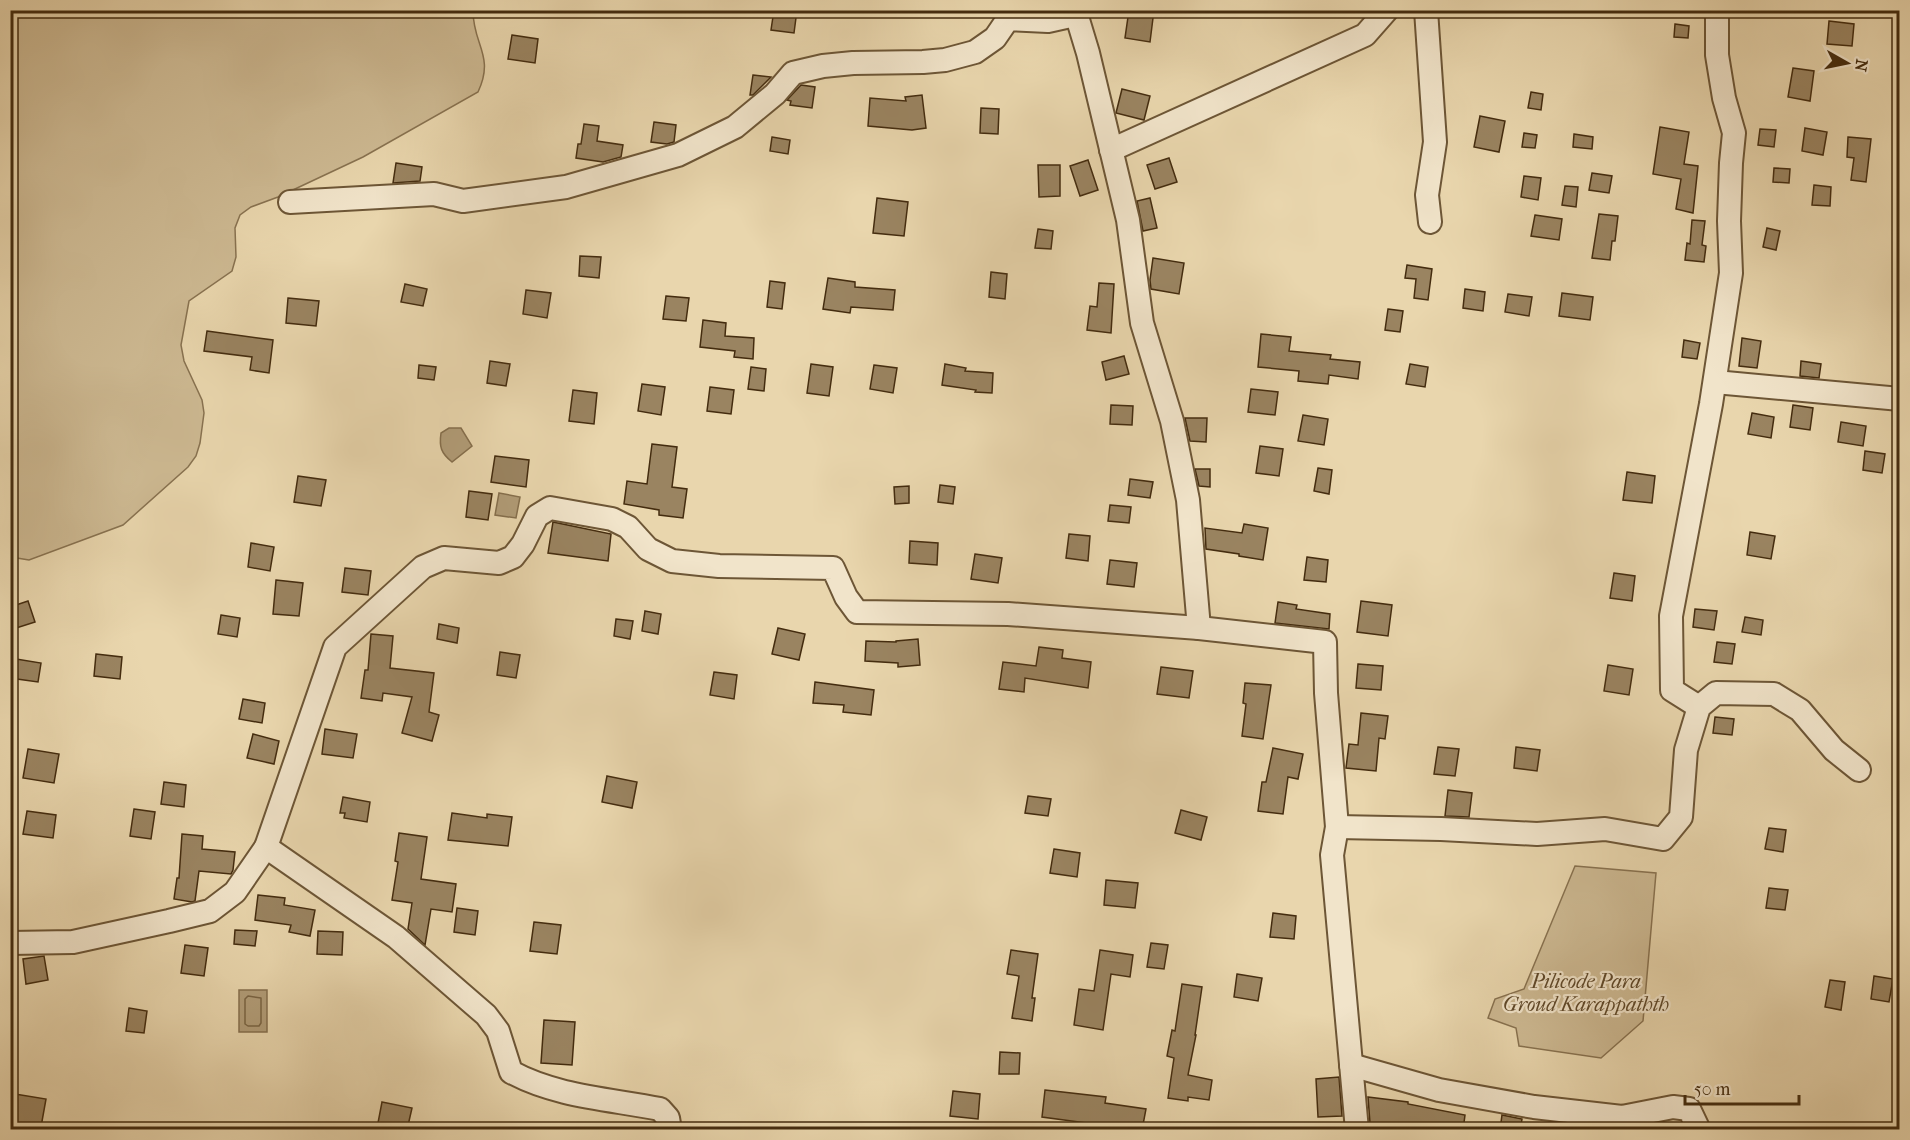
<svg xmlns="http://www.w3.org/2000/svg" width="1910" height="1140" viewBox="0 0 1910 1140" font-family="'IM FELL French Canon',serif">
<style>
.green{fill:#cdb992;stroke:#887250;stroke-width:1.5}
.water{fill:#b19c77;stroke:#856f4d;stroke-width:1.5}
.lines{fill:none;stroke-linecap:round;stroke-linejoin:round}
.shore{stroke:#7a6443;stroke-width:1.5}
.building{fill:#9a8461;stroke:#442c0f;stroke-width:1.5}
.minor-casing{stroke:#6d5636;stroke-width:26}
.minor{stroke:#f1e4ca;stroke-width:22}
.labels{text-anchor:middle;stroke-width:4.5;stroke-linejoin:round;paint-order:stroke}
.park-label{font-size:20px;font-style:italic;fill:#5f4829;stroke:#f1e4ca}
</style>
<rect width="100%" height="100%" fill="#e9d6ad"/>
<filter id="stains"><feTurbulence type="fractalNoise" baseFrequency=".00333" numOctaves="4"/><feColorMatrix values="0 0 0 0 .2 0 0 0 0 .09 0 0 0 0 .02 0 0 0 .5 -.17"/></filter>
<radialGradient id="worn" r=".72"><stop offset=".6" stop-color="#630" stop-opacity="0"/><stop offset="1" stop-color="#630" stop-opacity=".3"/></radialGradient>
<g class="green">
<path d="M11,11H473C473,45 495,56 478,92L363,157L278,197L251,207L240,215L235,228L236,257L232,271L189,301L181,345L184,361L202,400L204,413L200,443L196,456L188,467L123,525L29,560L11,557Z"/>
<polygon points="1575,866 1656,873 1643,1021 1601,1058 1519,1046 1516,1028 1488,1018 1495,999 1524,989"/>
</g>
<g class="water">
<path d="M449,428H461L472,446L452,462C441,453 439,447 441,433Z"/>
<polygon points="499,493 520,497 516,518 495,515"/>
<rect x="239" y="990" width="28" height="42"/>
</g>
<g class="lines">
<polygon class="shore" points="248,996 261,998 261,1023 259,1026 248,1026 245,1024 245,999"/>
</g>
<g class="building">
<polygon points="774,10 797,10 794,33 771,30"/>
<polygon points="1129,10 1154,10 1150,42 1125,38"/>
<polygon points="1829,21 1854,24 1852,46 1827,44"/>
<polygon points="1675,24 1689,26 1688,38 1674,37"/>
<polygon points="512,35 538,39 535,63 508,59"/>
<polygon points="1793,68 1814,71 1810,101 1788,97"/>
<polygon points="753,75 771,77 753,95 750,95"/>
<polygon points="801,85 815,87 812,108 790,105 791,101 787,100"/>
<polygon points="1122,89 1150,96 1144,120 1116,113"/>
<polygon points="1531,92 1543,94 1541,110 1528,108"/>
<polygon points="922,95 926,128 912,130 868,126 870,98 906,101 905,97"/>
<polygon points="981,108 999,109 998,134 980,133"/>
<polygon points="1480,116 1505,121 1499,152 1474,147"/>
<polygon points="654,122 676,125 674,142 667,144 651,142"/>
<polygon points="584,124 599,126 597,141 623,145 621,157 603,162 576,158 578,144 581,144"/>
<polygon points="1660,127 1689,132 1684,164 1698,166 1693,213 1676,209 1681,179 1653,174"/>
<polygon points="1805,128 1827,132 1823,155 1802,151"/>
<polygon points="1760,129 1776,130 1774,147 1758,145"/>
<polygon points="1524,133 1537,135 1535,148 1522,147"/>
<polygon points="1574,134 1593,137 1592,149 1573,147"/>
<polygon points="772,137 790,140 788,154 770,151"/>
<polygon points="1848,137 1871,139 1866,182 1851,180 1854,158 1847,157"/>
<polygon points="1169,158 1177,182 1155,189 1147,165"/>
<polygon points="1088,160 1098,190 1080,196 1070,166"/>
<polygon points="396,163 422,167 420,181 393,183"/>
<polygon points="1038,165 1060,165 1060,196 1039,197"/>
<polygon points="1774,168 1790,169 1789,183 1773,182"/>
<polygon points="1592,173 1612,176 1609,193 1589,190"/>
<polygon points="1524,176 1541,178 1538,200 1521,197"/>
<polygon points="1814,185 1831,187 1830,206 1812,205"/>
<polygon points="1565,186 1578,187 1576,207 1562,205"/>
<polygon points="877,198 908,202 904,236 873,233"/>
<polygon points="1150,198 1157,228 1143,231 1137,201"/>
<polygon points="1599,214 1618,216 1615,241 1612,241 1610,260 1592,258"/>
<polygon points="1535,215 1562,219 1559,240 1531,236"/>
<polygon points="1692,220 1705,221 1702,245 1706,246 1704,262 1685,260 1687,243 1690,244"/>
<polygon points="1767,228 1780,231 1776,250 1763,247"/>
<polygon points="1038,229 1053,231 1051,249 1035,248"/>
<polygon points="580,256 601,257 599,278 579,276"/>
<polygon points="1153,258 1184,263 1179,294 1151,289 1150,280"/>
<polygon points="1407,265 1432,269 1428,300 1414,298 1416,279 1405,278"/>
<polygon points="991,272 1007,274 1005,299 989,297"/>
<polygon points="828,278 855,282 855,287 895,290 893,310 851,307 850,313 823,309"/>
<polygon points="770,281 785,283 782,309 767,307"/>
<polygon points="1099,283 1114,284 1111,333 1087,330 1090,306 1097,307"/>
<polygon points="405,284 427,289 423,306 401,302"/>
<polygon points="1465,289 1485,292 1483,311 1463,308"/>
<polygon points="526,290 551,293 547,318 523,314"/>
<polygon points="1562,293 1593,297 1590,320 1559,316"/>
<polygon points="1508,294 1532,297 1529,316 1505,312"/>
<polygon points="666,296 689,298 686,321 663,319"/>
<polygon points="288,298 319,301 316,326 286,323"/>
<polygon points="1388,309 1403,311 1400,332 1385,330"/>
<polygon points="703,320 726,323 725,336 754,338 753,359 734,357 735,351 700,347"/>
<polygon points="207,331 273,340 269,373 250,370 252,357 204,351"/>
<polygon points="1261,334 1291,337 1289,351 1331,355 1330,359 1360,362 1358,379 1329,375 1328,384 1298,381 1299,371 1258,367"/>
<polygon points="1742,338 1761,341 1757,368 1739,366"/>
<polygon points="1684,340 1700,343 1697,359 1682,357"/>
<polygon points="1124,356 1129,374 1106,380 1102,362"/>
<polygon points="490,361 510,364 506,386 487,383"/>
<polygon points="1801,361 1821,364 1819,378 1800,376"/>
<polygon points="811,364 833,367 829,396 807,393"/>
<polygon points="945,364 966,368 965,371 993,373 992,393 975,392 976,390 942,385"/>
<polygon points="1410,364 1428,367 1425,387 1406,384"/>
<polygon points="419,365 436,367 434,380 418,378"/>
<polygon points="874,365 897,368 893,393 870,389"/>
<polygon points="751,367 766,369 764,391 748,389"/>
<polygon points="642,384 665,387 661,415 638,411"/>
<polygon points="710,387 734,390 731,414 707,411"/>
<polygon points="1251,389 1278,392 1275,415 1248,412"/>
<polygon points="573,390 597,393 594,424 569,421"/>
<polygon points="1111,405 1133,406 1132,425 1110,424"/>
<polygon points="1793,405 1813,408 1810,430 1790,427"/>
<polygon points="1752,413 1774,417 1771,438 1748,434"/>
<polygon points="1303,415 1328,419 1324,445 1298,441"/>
<polygon points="1185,418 1207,418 1206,442 1190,441"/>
<polygon points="1841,422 1866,426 1863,446 1838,442"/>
<polygon points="652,444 677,447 672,487 687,489 683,518 659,515 659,510 624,504 627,481 647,484"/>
<polygon points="1260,446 1283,449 1279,476 1256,473"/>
<polygon points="1865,451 1885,454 1882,473 1863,470"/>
<polygon points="495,456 529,460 526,487 491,482"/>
<polygon points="1318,468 1332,470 1329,494 1314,491"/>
<polygon points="1195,469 1210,469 1210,487 1199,486"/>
<polygon points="1627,472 1655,476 1652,503 1623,500"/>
<polygon points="298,476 326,480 321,506 294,502"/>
<polygon points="1130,479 1153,482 1150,498 1128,495"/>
<polygon points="940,485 955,487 953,504 938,502"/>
<polygon points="909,486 909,503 895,504 894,487"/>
<polygon points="469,491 492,494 488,520 466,517"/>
<polygon points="1110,505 1131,507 1129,523 1108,521"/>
<polygon points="553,522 611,534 608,561 548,553"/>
<polygon points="1244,524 1268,528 1263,560 1239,556 1239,554 1206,549 1205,528 1242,533"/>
<polygon points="1750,532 1775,536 1771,559 1747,555"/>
<polygon points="1069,534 1090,536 1088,561 1066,558"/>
<polygon points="910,541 938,543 937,565 909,563"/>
<polygon points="251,543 274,547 270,571 248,567"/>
<polygon points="975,554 1002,558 998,583 971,579"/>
<polygon points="1307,557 1328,560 1326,582 1304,580"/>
<polygon points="1110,560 1137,563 1134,587 1107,584"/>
<polygon points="345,568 371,571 368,595 342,592"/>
<polygon points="1614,573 1635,576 1632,601 1610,598"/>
<polygon points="276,580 303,583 299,616 273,614"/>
<polygon points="28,601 35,622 10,630 10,607"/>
<polygon points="1361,601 1392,605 1388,636 1357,632"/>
<polygon points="1278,602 1297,605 1296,609 1330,614 1329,629 1275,623"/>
<polygon points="1695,609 1717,611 1714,630 1693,627"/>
<polygon points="645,611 661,614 658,634 642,631"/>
<polygon points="221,615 240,618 237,637 218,634"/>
<polygon points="1745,617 1763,620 1761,635 1742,632"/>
<polygon points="616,619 633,621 630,639 614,636"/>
<polygon points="439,624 459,628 457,643 437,639"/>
<polygon points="778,628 805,634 799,660 772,654"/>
<polygon points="371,634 393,636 390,668 434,673 429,712 439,715 432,741 402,733 412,697 383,693 382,701 361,698 365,670 368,670"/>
<polygon points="918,639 920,665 898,667 898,663 865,661 866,641 896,642 896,641"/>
<polygon points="1717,642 1735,644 1732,664 1714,662"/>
<polygon points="1039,647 1063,650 1062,658 1091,662 1088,688 1025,678 1024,692 999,689 1003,662 1036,666"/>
<polygon points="500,652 520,655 516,678 497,675"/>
<polygon points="96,654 122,657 120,679 94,676"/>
<polygon points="10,658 41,663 38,682 10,678"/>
<polygon points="1358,664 1383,666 1381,690 1356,688"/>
<polygon points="1608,665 1633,669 1629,695 1604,691"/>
<polygon points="1161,667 1193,671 1189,698 1157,694"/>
<polygon points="714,672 737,675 734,699 710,695"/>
<polygon points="815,682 874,690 871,715 843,712 844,705 813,703"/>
<polygon points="1245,683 1271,685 1263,739 1242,736 1246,704 1243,703"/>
<polygon points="243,699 265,703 262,723 239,719"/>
<polygon points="1361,713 1388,716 1385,739 1379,738 1376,771 1346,768 1349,744 1358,745"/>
<polygon points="1715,717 1734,719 1732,735 1713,733"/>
<polygon points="325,729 357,734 353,758 322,754"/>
<polygon points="253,734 279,741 274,764 247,758"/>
<polygon points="1438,747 1459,749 1455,776 1434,774"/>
<polygon points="1516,747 1540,750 1537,771 1514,768"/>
<polygon points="1273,748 1303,754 1298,779 1288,777 1283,814 1258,811 1262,782 1266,782"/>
<polygon points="28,749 59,754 54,783 23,778"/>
<polygon points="607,776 637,782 632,808 602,802"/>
<polygon points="164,782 186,785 184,807 161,804"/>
<polygon points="1448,790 1472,793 1469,817 1445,816"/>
<polygon points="1028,796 1051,799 1048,816 1025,813"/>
<polygon points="343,797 370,802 367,822 344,818 345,813 340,813"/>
<polygon points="134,809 155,812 151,839 130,836"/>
<polygon points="1181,810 1207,817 1201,840 1175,833"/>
<polygon points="27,811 56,815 53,838 23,834"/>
<polygon points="452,813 487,818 487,814 512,817 508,846 448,840"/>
<polygon points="1769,828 1786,830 1783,852 1765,849"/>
<polygon points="399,833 427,837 421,879 456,884 452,912 431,909 425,945 408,929 412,903 392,900 398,862 395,861"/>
<polygon points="182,834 203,836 202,849 235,852 233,870 231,874 199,871 195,901 192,902 174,899 177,878 179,878"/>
<polygon points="1054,849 1080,853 1077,877 1050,873"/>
<polygon points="1106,880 1138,883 1135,908 1104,905"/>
<polygon points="1769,888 1788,890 1785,910 1766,908"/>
<polygon points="258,895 285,898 284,905 315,910 310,936 289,932 291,925 255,920"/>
<polygon points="457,908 478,911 475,935 454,932"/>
<polygon points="1273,913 1296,916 1294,939 1270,937"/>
<polygon points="534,922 561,925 557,954 530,951"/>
<polygon points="235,930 257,931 255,946 234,944"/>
<polygon points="318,931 343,932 342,955 317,954"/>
<polygon points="1151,943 1168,945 1164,969 1147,967"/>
<polygon points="185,945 208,948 204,976 181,973"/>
<polygon points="1011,950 1038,954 1032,998 1035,998 1032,1021 1012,1018 1019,976 1007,974"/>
<polygon points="1100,950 1133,955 1130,977 1111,974 1103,1030 1074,1025 1079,989 1094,991"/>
<polygon points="44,956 48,980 26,984 23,959"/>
<polygon points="1237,974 1262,978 1258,1001 1234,997"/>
<polygon points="1874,976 1893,979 1889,1002 1871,999"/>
<polygon points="1830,980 1845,982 1841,1010 1825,1007"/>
<polygon points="1182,984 1202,987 1195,1035 1196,1035 1188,1075 1212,1080 1209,1100 1188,1097 1188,1101 1168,1098 1174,1058 1167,1056 1172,1030 1175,1031"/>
<polygon points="129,1008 147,1011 144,1033 126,1031"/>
<polygon points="544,1020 575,1022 572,1065 541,1063"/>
<polygon points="1000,1052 1020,1053 1019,1074 999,1074"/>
<polygon points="1339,1077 1342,1116 1318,1117 1316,1079"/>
<polygon points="1045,1090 1106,1097 1105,1103 1146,1109 1142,1130 1116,1130 1117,1127 1042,1117"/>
<polygon points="953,1091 980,1094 978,1119 950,1116"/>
<polygon points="15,1094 46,1099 41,1127 10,1123"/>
<polygon points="1368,1097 1408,1102 1408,1104 1465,1115 1463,1130 1423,1130 1370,1123"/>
<polygon points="382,1102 412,1108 407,1130 377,1128"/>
<polygon points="1502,1115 1522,1119 1520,1130 1500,1130"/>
</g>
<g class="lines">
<g class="minor-casing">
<g id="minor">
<polyline points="1075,10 1088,53 1128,220 1142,323 1172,421 1188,500 1199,628 1325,642 1326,693 1337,827 1332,855 1357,1130"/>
<polyline points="1426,10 1435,142 1427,195 1430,222"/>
<polyline points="1111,150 1365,35 1387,10"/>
<polyline points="290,202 434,194 463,201 566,187 678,155 735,127 775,94 793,73 823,66 853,63 923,62 945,60 975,52 995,38 1008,19 1048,21 1075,15"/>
<polyline points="1715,382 1900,399"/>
<polyline points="1699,707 1672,690 1671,616 1711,404 1731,273 1729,221 1731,163 1734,133 1724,98 1717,55 1717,10"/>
<polyline points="1337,827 1441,829 1537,834 1605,829 1663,839 1681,817 1686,750 1699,707 1716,693 1774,694 1800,710 1834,750 1859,770"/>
<path d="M266,847L396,937L486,1015L498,1031L511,1072C557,1097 610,1099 660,1109L668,1118L670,1130"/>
<polyline points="10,943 73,942 169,921 210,911 235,892 266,847 335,647 423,567 444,558 499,563 513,557 523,544 537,516 550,508 612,519 628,527 648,549 672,561 719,566 833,568 846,597 857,612 1008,614 1199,628"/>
<polyline points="1351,1065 1439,1090 1534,1107 1622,1117 1673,1107 1689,1109 1699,1130"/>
</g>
</g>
<use href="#minor" class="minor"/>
</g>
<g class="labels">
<g class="park-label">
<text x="1586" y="988">Pilicode Para<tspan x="1586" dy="23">Groud Karappathth</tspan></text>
</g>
</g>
<rect width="1910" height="1140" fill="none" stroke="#e9d6ad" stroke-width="36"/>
<rect x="12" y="12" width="1886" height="1116" fill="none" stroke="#442c0f" stroke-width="3"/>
<rect x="18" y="18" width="1874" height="1104" fill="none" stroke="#442c0f" stroke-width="1.5"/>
<g transform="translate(1847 63) rotate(99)" stroke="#f1e4ca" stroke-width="4.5" paint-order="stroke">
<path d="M0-4.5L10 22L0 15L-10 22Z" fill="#442c0f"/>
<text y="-9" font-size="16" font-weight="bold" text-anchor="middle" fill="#442c0f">N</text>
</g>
<path d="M1685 1095v9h114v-9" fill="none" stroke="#442c0f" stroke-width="3"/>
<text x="1694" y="1095" font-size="18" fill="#442c0f" stroke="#f1e4ca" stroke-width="4.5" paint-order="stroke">50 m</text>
<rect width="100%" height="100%" filter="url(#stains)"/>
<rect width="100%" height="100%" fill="url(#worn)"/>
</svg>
